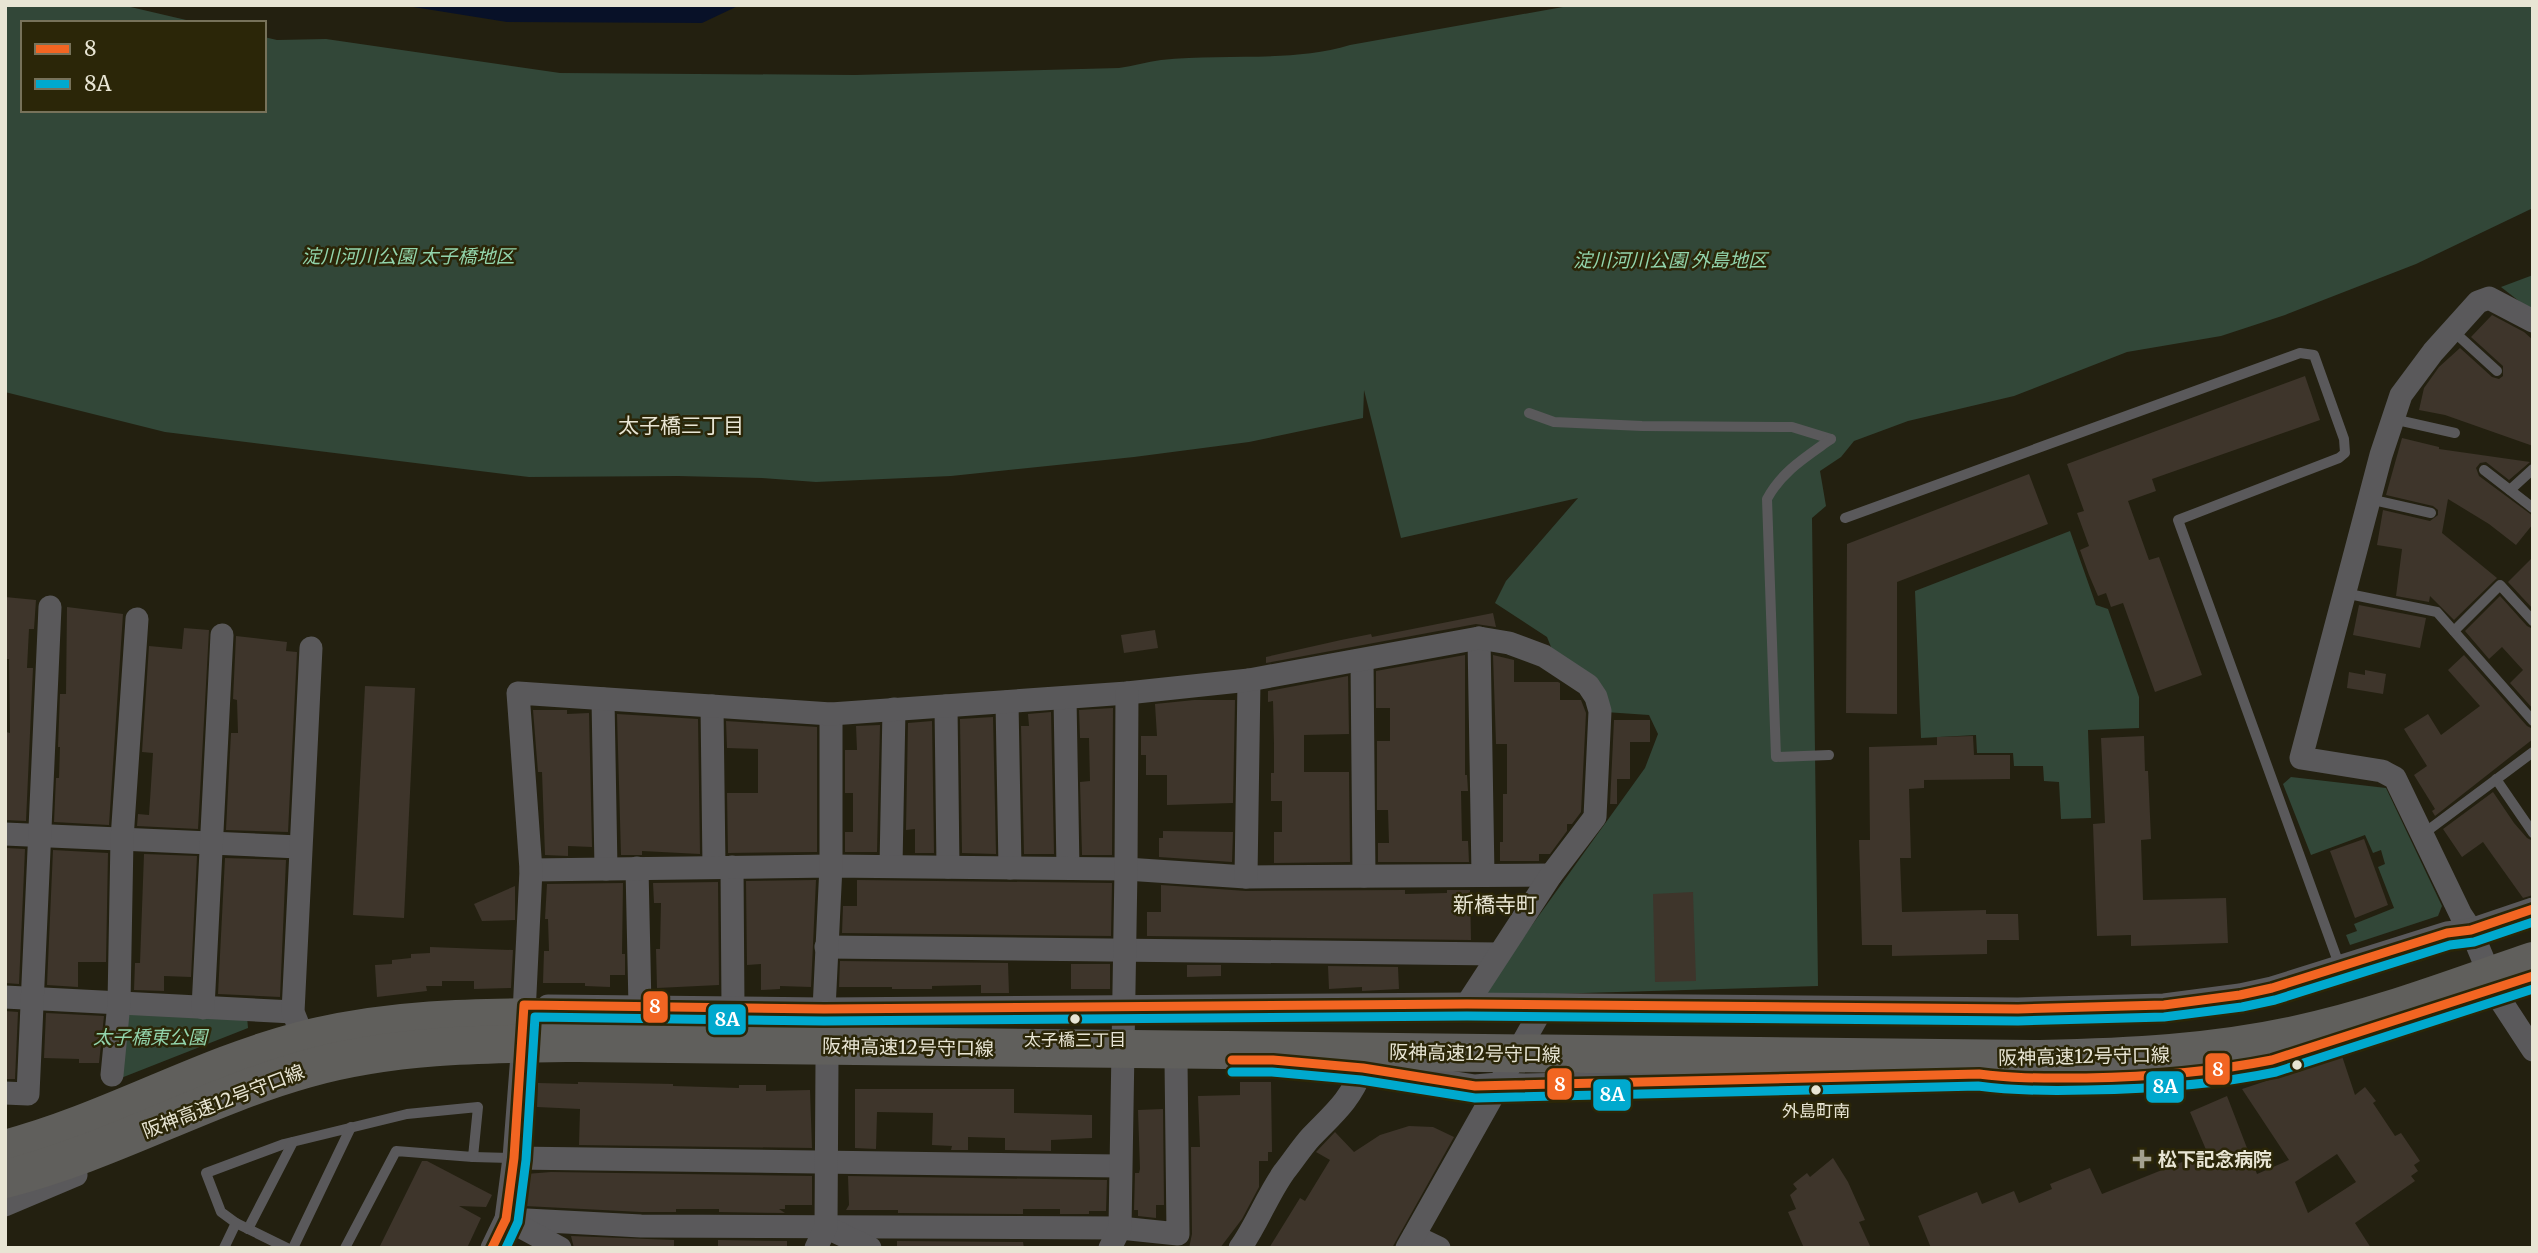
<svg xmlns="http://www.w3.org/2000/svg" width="2538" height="1253" viewBox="0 0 2538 1253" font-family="Merriweather,'Noto Sans JP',serif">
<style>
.green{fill:#324738}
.water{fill:#081128}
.building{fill:#3e352b;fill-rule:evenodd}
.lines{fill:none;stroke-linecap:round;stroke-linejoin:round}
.lane{stroke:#5a595b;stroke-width:10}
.street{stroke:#5a595b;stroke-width:23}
.highway-bridge{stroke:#605f5c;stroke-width:38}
.bus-1-casing{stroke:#2b2608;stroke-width:14}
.bus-2-casing{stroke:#2b2608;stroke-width:14}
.bus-1{stroke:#f26522;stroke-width:9}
.bus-2{stroke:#00a9ce;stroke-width:9}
.bus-dot{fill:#e8e5d4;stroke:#2b2608;stroke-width:2.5}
.poi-dot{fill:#a3a08f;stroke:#2b2608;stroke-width:2.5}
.labels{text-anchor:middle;stroke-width:5;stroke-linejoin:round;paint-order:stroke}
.bus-label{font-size:17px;fill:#e8e5d4;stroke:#2b2608}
.park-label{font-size:19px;font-style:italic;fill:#92d4ac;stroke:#2b2608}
.street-label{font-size:19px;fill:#e8e5d4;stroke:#2b2608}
.poi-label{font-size:19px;font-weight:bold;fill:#e8e5d4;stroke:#2b2608;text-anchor:start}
.neighbourhood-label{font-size:21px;fill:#e8e5d4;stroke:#2b2608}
.line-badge{stroke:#2b2608;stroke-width:2.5}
.badge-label{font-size:19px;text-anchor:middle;font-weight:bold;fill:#fff}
</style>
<rect width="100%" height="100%" fill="#232010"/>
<g class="green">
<path d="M5,5H122L199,23H23V110H264V37L277,40L326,39L560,73L855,75L1119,68C1133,66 1147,62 1161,60C1224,53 1290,63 1350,45L1574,5H2533V208L2416,264L2285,315L2221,336L2127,352L2014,396L1908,421L1854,441L1841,457L1820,471L1826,506L1812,518L1818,986L1481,996L1645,768L1658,734L1649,715L1605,712L1555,657L1547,637L1495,603L1506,581L1578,498L1401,538L1364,390L1363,418L1249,442L1134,457L951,476L816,482L762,478L678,476L529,477L165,432L5,392Z"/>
<polygon points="2533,275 2533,312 2501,287"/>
<polygon points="2070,531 2096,605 2108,609 2139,697 2139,728 2088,730 2091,818 2061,819 2059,782 2044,781 2043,766 2014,766 2013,753 1977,753 1976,735 1921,738 1915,591"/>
<polygon points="2291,777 2386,788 2442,906 2438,916 2350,945 2346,935 2357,931 2354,924 2394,908 2378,867 2385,864 2381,850 2373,853 2365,835 2311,855 2283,784"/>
<polygon points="138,1009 247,1017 248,1028 121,1078 123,1018"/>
</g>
<polygon class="water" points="401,5 740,5 702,23 507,22"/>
<g class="building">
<polygon points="2492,315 2524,332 2533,340 2533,446 2445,415 2419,410 2424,388 2439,367 2460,348 2492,377 2499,379 2503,376 2503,366 2471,337"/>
<polygon points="2305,376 2320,420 2152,479 2156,491 2128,501 2149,560 2159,557 2202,675 2155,692 2123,603 2111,607 2106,593 2098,596 2089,575 2080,550 2089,546 2077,513 2084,511 2067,464"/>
<polygon points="2402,438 2439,447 2439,449 2530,462 2509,480 2486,462 2480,463 2476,468 2479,476 2533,516 2533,524 2516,545 2489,524 2448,499 2442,533 2497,578 2454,620 2430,596 2429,602 2396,596 2402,549 2377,545 2383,510 2430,521 2438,515 2438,510 2433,506 2386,495"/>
<polygon points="2029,474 2048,524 1897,582 1897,714 1846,713 1847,544"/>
<polygon points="2533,557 2533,609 2508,582"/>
<polygon points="2500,596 2527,626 2533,629 2533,709 2510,683 2523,670 2502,647 2489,659 2465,631"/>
<polygon points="5,597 36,600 34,629 29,629 27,668 33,668 26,821 5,820 6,732 10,733 9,659 5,659"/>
<polygon points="2359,605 2426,618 2420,648 2353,635"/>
<polygon points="67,607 123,614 109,825 54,822 56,778 59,778 60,747 58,747 60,694 66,694"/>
<polygon points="1493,613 1496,627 1476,624 1266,663 1266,657 1341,640 1371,634 1372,637"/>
<polygon points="184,628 209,630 198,829 137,826 138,814 149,815 151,785 153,753 142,752 149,646 182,649"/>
<polygon points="1155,630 1158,648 1124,653 1121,635"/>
<polygon points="236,636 287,642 286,651 297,652 288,832 226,830 231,733 238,733 237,700 233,699"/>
<polygon points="1465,655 1465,775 1467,775 1468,791 1461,791 1462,841 1468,841 1469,862 1378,862 1378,843 1389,843 1388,810 1377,810 1377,741 1390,741 1390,708 1376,708 1376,671"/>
<polygon points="1493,655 1514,660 1514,682 1558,682 1560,683 1560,700 1581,700 1586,713 1581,812 1572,824 1567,824 1567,831 1550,854 1539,854 1539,861 1500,861 1500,842 1503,842 1503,794 1507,794 1507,744 1496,744"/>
<polygon points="2464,655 2527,726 2533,729 2533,739 2435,816 2432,811 2435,809 2414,775 2427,766 2404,729 2428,714 2441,735 2480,706 2448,670"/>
<polygon points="2365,670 2386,674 2383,694 2347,688 2349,672 2365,675"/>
<polygon points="1348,676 1349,734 1304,735 1304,772 1349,772 1350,862 1274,863 1274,832 1282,832 1282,801 1271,801 1271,773 1274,773 1274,744 1273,701 1268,702 1268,691"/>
<polygon points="365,686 415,688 404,918 353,915"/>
<polygon points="1194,700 1235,700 1233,803 1167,805 1167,775 1146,775 1146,755 1141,755 1141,736 1157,736 1155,704"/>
<polygon points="1113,708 1112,855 1082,855 1080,782 1090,781 1089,738 1080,738 1079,710"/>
<polygon points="533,710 567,710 567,714 589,713 592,847 568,846 568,856 545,855 542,772 538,772"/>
<polygon points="1051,712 1054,854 1024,854 1021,726 1029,726 1028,714"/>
<polygon points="617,714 698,719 700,854 642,851 642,855 621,855"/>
<polygon points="993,717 996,854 962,853 960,719"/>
<polygon points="1614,720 1650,720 1650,742 1630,742 1630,779 1617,779 1617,804 1610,804"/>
<polygon points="726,721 817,727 817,852 728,853 727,793 758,793 758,749 727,748"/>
<polygon points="932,721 934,853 915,853 915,829 906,830 908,723"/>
<polygon points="880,725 877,852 845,852 845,832 853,832 853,793 845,793 845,750 857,750 856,726"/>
<polygon points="1973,736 1974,755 2010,755 2010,779 1924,780 1924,788 1909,789 1911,858 1900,858 1902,912 1986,910 1986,914 2018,914 2019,940 1987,940 1987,954 1892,956 1892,945 1862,945 1859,840 1870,840 1869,747 1937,745 1937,737"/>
<polygon points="2144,736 2145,771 2148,771 2151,839 2141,840 2143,900 2226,898 2228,943 2131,946 2131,935 2097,936 2093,824 2105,823 2101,738"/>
<polygon points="2493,792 2514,823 2527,838 2533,841 2533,895 2523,898 2483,842 2462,857 2443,829"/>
<polygon points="1163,831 1233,832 1232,862 1159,857 1159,838 1163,838"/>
<polygon points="2364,839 2388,905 2355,918 2330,851"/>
<polygon points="6,848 25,849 19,984 5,983"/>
<polygon points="53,850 108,853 106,962 78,962 78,987 47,985"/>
<polygon points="144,854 197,856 191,977 164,976 164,991 134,990 135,963 140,963"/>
<polygon points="225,858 286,860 280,997 218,994"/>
<polygon points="816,880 811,987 780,986 780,989 761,990 761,964 747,965 746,881"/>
<polygon points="857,880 1112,883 1111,936 842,933 843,906 857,906"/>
<polygon points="718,882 719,985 657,988 656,949 660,949 661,903 654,903 653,883"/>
<polygon points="623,883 622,954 625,954 625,975 610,975 610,987 585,986 585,983 543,983 544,951 549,951 548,919 545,919 547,884"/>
<polygon points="1161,885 1246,891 1405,890 1405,894 1447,893 1447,890 1470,890 1471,940 1147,936 1147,912 1161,912"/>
<polygon points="515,886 515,920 482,921 474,904"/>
<polygon points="1693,892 1696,981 1655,982 1653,894"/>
<polygon points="430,947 513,950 511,988 474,989 474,981 442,981 442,986 426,986 427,991 377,997 375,965 392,964 392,960 411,958 411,954 430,953"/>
<polygon points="840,961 1008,963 1009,993 981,993 981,985 932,986 932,989 892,989 892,987 839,987"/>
<rect x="1071" y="964" width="39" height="25"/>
<polygon points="1187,965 1221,965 1221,976 1187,977"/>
<polygon points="1328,966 1398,967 1399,989 1362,991 1362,987 1329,989"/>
<polygon points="5,1011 18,1012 15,1079 5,1079"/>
<polygon points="46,1013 104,1016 99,1063 79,1063 79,1059 44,1058"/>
<path d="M2342,1056L2355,1095L2365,1087L2376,1101L2373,1103L2395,1136L2401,1133L2420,1161L2414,1165L2418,1171L2411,1176L2415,1181L2355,1223L2371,1248H1931L1918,1216L1977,1192L1982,1204L2014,1191L2019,1203L2052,1189L2050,1184L2090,1168L2102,1194L2207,1152L2190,1112L2227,1096L2257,1174L2289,1160L2242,1089ZM2337,1154L2356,1182L2308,1213L2295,1182Z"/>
<polygon points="578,1082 673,1084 673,1086 739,1088 739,1085 766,1085 766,1091 810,1090 812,1148 579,1145 580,1109 537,1107 538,1083 578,1084"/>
<polygon points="1240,1082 1271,1082 1272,1152 1268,1152 1268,1161 1259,1161 1259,1187 1242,1219 1220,1248 1189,1248 1192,1234 1191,1147 1200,1147 1198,1096 1240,1095"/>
<polygon points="855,1089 1014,1089 1014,1113 1092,1115 1092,1138 1051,1140 1051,1151 1005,1150 1005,1138 968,1137 968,1150 951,1150 952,1146 932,1145 933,1113 877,1112 876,1149 855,1148"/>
<polygon points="1163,1109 1164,1205 1156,1205 1156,1218 1138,1216 1138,1210 1134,1210 1135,1173 1139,1173 1140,1169 1138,1110"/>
<polygon points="1409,1126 1433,1127 1454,1137 1392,1248 1269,1248 1300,1198 1305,1201 1330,1160 1316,1152 1335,1132 1354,1152 1380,1135"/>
<polygon points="1833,1158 1848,1182 1865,1220 1859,1222 1871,1248 1804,1248 1788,1212 1796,1209 1790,1195 1797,1189 1793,1184 1807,1173 1810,1177"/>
<polygon points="422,1161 427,1161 492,1195 486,1207 459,1206 481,1218 467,1248 379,1248"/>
<polygon points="551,1172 812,1176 812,1205 785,1205 785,1209 779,1209 785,1213 719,1212 719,1209 676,1209 676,1212 641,1212 525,1206 526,1174"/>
<polygon points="848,1176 1107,1180 1106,1211 1089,1211 1089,1214 1060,1214 1060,1209 1023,1209 1023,1214 898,1213 898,1210 846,1210 849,1205"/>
<polygon points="571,1236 674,1240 674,1248 574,1248"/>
<polygon points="718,1240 787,1241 787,1248 718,1248"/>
<polygon points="897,1241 1023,1242 1024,1248 897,1248"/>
</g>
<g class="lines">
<g class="lane">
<polyline points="2452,330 2497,371"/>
<polyline points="1529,413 1554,422 1642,426 1792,427 1831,439"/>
<polyline points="2393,419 2455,433"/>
<polyline points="2484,470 2533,508"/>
<polyline points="2510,490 2533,469"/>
<polyline points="2369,499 2431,513"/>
<polyline points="1845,518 2300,353 2314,355 2344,439 2345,453 2339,458 2178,520 2340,967"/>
<polyline points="2344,593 2437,612 2533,721"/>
<polyline points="2454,631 2500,585 2533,621"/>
<path d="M1829,755L1776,757L1767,499C1782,471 1806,457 1831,439"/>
<polyline points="2496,779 2533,833"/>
<polyline points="2423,834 2533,752"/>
<polyline points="473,1157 514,1158"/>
<polyline points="236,1223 221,1212 206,1173 284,1144 407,1114 478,1107 473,1157 396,1151 345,1248"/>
<polyline points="248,1229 293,1142"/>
<polyline points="224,1248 236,1223 287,1248"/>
<polyline points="293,1248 351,1127"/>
</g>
<g class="street">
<polyline points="2533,321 2489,298 2478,302 2433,352 2401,395 2381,455 2301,758 2382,771 2395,778 2461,915 2471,930 2499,998 2533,1050"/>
<polyline points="1479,638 1483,875"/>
<polyline points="1362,661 1364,876"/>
<polyline points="1065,698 1068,868"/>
<polyline points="603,699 606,869"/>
<polyline points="1007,702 1010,868"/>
<polyline points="712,706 714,867"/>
<polyline points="946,706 948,867"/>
<polyline points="5,834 299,847"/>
<polyline points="891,866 894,709"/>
<polyline points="732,867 733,1008"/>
<polyline points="637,868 640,1007"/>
<polyline points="531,870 831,866 1126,869 1246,877 1551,875"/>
<polyline points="1246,877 1249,680"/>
<polyline points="826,947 1499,954"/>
<polyline points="5,997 293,1012"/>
<polyline points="548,1006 824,1009 1467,1004 2018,1009 2164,1005 2240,995 2272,988 2447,933 2471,930 2533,909"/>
<polyline points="203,1008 222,635"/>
<polyline points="824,1009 831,866 831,714"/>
<polyline points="299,1027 293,1012 311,648"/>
<polyline points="1354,1067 1475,1086 1498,1084 1526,1085 1920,1076"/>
<polyline points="112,1075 119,1003 122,839 137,619"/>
<polyline points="1975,1075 2016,1079 2146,1077 2242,1066 2305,1049"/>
<polyline points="5,1093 28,1094 50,607"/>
<polyline points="514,1158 1120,1166"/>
<polyline points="5,1205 76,1175"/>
<polyline points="506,1219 641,1226 1120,1228 1178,1234 1176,1060"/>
<polyline points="512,1222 560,1248"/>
<polyline points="832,1230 870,1248"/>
<polyline points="1414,1236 1439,1248"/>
<polyline points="492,1248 506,1219 514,1158 522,1055 531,870 518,693 831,714 1127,693 1249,680 1479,638 1509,643 1544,656 1588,685 1596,697 1600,711 1595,817 1551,875 1467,1004"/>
<polyline points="816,1248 826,1227 827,1060 831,1037"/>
<polyline points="1110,1248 1120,1228 1126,869 1127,693"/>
<path d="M1240,1248C1257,1224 1267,1196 1284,1172C1293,1161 1301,1148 1311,1137C1335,1112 1349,1102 1363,1068"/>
<polyline points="1407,1248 1544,1005"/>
</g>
<g class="highway-bridge">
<path d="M5,1149C107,1122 198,1068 299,1041C386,1018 474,1017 563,1017"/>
<path d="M5,1179C109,1153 203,1098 306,1069C394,1044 486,1044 577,1043L2040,1059C2128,1057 2214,1053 2299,1034C2379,1017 2456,987 2533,961"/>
</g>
<g class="bus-1-casing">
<g id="bus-1">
<path d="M1232,1060H1273L1363,1068L1475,1086L1979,1074C2015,1079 2050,1078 2086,1078C2148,1077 2211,1072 2272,1060L2533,976"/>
<polyline points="492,1248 506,1219 514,1158 524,1005 824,1009 1467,1004 2018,1009 2164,1005 2240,995 2272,988 2447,933 2471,930 2533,909"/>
</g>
</g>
<g class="bus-2-casing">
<g id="bus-2">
<path d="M1232,1072H1272L1361,1080L1475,1098L1978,1086C2015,1091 2050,1091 2087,1090C2150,1089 2214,1085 2276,1072L2533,989"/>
<polyline points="506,1248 518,1222 526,1160 535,1017 824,1021 1467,1016 2018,1021 2164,1017 2242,1007 2275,1000 2450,945 2474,942 2533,922"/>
</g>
</g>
<use href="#bus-1" class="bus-1"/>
<use href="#bus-2" class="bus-2"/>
</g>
<g class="bus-dot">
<circle cx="1075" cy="1019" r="6"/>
<circle cx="2297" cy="1065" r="6"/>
<circle cx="1816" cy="1090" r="6"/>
</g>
<path class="poi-dot" d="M2138.5 1148.5h7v7h7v7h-7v7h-7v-7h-7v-7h7z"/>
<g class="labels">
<g class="bus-label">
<text x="1075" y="1046">太子橋三丁目</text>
<text x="1816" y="1117">外島町南</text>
</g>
<g class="park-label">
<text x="408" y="263">淀川河川公園 太子橋地区</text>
<text x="1670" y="267">淀川河川公園 外島地区</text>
<text x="150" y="1044">太子橋東公園</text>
</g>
<g class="street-label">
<text transform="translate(908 1047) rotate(1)" y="7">阪神高速12号守口線</text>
<text transform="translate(1475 1053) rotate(1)" y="7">阪神高速12号守口線</text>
<text transform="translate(2084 1056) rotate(-1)" y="7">阪神高速12号守口線</text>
<text transform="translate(223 1101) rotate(-21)" y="7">阪神高速12号守口線</text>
</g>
<g class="poi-label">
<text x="2158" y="1166">松下記念病院</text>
</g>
<g class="neighbourhood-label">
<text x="681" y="433">太子橋三丁目</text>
<text x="1495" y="912">新橋寺町</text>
</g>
</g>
<g class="line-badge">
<rect x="642" y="990" width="27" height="34" rx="7" fill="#f26522"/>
<rect x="707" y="1003" width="40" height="33" rx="7" fill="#00a9ce"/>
<rect x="2204" y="1052" width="27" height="34" rx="7" fill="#f26522"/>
<rect x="1546" y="1067" width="27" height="34" rx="7" fill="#f26522"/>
<rect x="2145" y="1070" width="40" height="34" rx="7" fill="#00a9ce"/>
<rect x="1592" y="1078" width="40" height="34" rx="7" fill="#00a9ce"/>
</g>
<g class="badge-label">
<text x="655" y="1013">8</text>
<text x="727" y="1026">8A</text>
<text x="2218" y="1076">8</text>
<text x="1560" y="1091">8</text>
<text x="2165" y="1093">8A</text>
<text x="1612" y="1101">8A</text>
</g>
<rect width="2538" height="1253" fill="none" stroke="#e8e5d4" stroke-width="14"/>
<rect x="21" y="21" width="245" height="91" fill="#2b2608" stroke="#77725a" stroke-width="2"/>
<rect x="35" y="44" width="35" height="10" fill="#f26522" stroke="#77725a" stroke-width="2"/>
<text x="84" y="56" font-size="21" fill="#e8e5d4">8</text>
<rect x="35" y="79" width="35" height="10" fill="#00a9ce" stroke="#77725a" stroke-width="2"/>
<text x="84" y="91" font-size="21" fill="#e8e5d4">8A</text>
</svg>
